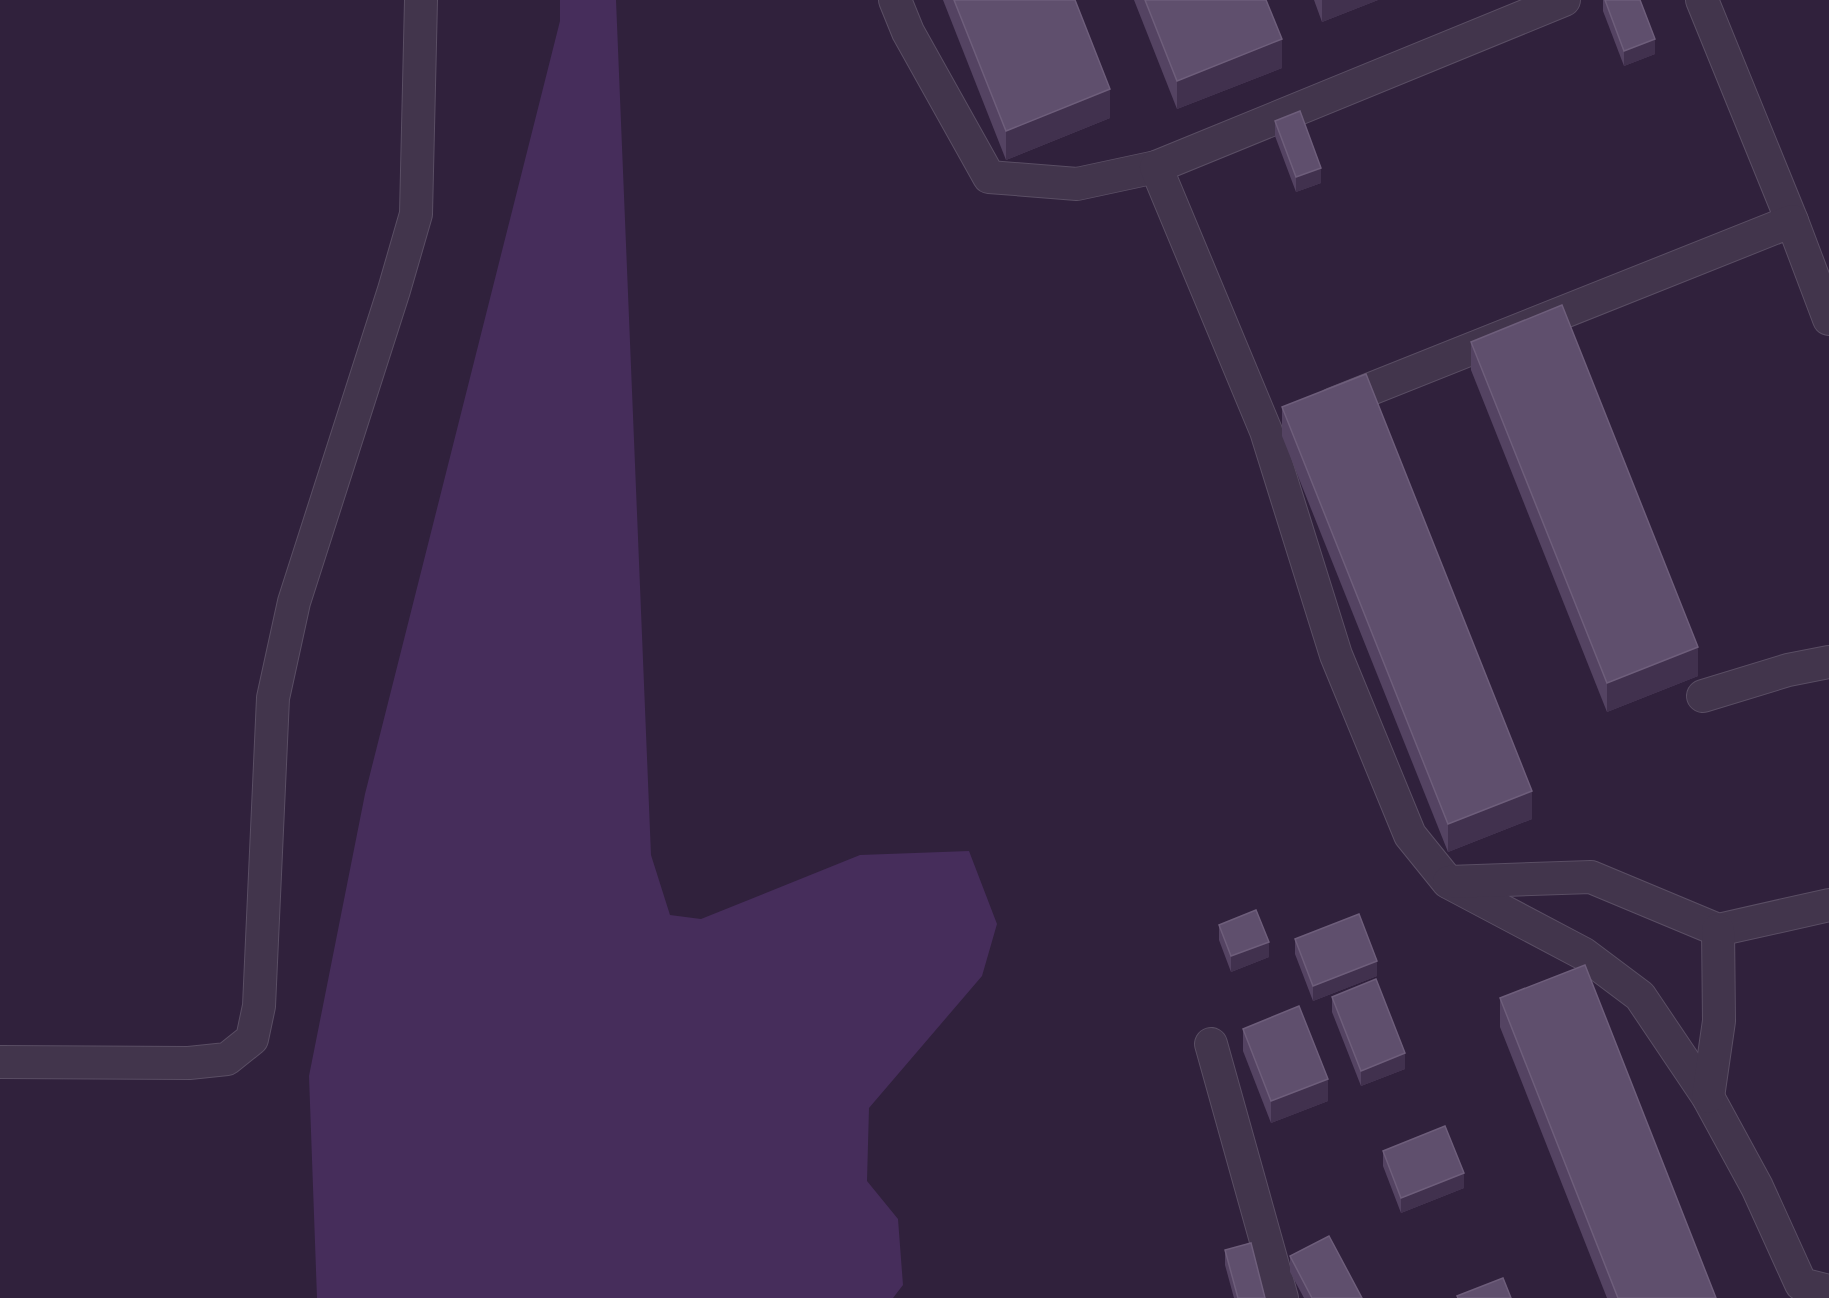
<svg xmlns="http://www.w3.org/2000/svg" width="1829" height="1298" viewBox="0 0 1829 1298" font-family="Lato,sans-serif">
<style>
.water{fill:#462d5b}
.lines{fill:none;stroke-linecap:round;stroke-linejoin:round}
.minor-casing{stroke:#5a4e64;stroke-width:34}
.minor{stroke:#42354c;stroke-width:32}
.wall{fill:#544362}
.shaded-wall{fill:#41314e}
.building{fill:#5f4f6d;stroke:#6e5e7b;stroke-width:1.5}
</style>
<rect width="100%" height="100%" fill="#30213c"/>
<polygon class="water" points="560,0 616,0 651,855 670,915 701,919 860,855 969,851 997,924 982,976 869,1108 867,1181 898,1219 903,1285 893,1298 317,1298 309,1076 365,794 560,21"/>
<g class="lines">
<g class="minor-casing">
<g id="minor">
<polyline points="895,0 908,32 989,177 1077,184 1156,167"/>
<polyline points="1564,0 1156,167 1266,431 1336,655 1410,835 1448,882 1584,954 1640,996 1708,1097 1757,1187 1801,1284 1829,1291"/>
<polyline points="1702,0 1792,221"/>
<polyline points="1333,404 1792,221 1829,319"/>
<polyline points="1703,696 1788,670 1829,662"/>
<polyline points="1449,882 1591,877 1718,930 1829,905"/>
<polyline points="1211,1044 1282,1298"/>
<polyline points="0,1062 189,1063 227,1059 252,1039 259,1006 273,698 294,602 394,290 416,214 421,0"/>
<polyline points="1708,1097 1719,1021 1718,930"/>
</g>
</g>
<use href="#minor" class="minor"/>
</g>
<g class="wall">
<polygon points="943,0 1075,0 1110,118 1006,160"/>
<polygon points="1134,0 1266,0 1282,68 1177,109"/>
<polygon points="1314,0 1378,0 1322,22"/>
<polygon points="1603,0 1640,0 1655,54 1624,66 1603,11"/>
<polygon points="1275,121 1321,183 1296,192 1275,136"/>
<polygon points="1471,342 1698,676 1607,712 1471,370"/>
<polygon points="1282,407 1532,819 1448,852 1282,436"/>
<polygon points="1219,925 1269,957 1231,972 1219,940"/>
<polygon points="1295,939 1377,976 1313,1001 1295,954"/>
<polygon points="1332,997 1405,1069 1361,1086 1332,1012"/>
<polygon points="1500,998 1716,1298 1607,1298 1500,1027"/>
<polygon points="1243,1029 1328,1101 1271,1123 1243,1051"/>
<polygon points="1383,1151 1464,1188 1401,1213 1383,1166"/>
<polygon points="1225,1250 1265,1298 1234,1298 1225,1265"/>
<polygon points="1290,1256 1362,1298 1304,1298 1290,1272"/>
</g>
<g class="shaded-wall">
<polygon points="1322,0 1378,0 1322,22"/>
<polygon points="1282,39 1282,68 1177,109 1177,81"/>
<polygon points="1655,39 1655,54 1624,66 1624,51"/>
<polygon points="1110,89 1110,118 1006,160 1006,131"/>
<polygon points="1321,168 1321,183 1296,192 1296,177"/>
<polygon points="1698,647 1698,676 1607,712 1607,683"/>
<polygon points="1532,791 1532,819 1448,852 1448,824"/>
<polygon points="1269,942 1269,957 1231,972 1231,956"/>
<polygon points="1377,961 1377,976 1313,1001 1313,986"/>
<polygon points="1405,1053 1405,1069 1361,1086 1361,1071"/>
<polygon points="1328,1079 1328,1101 1271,1123 1271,1101"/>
<polygon points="1464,1173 1464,1188 1401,1213 1401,1198"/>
</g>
<g class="building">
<polygon points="954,0 1075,0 1110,89 1006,131"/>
<polygon points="1145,0 1266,0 1282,39 1177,81"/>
<polygon points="1605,0 1640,0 1655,39 1624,51"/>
<polygon points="1300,111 1321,168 1296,177 1275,121"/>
<polygon points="1562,305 1698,647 1607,683 1471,342"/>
<polygon points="1366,374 1532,791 1448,824 1282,407"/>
<polygon points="1256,910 1269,942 1231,956 1219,925"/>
<polygon points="1359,914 1377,961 1313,986 1295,939"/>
<polygon points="1585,965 1716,1298 1618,1298 1500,998"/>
<polygon points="1376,979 1405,1053 1361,1071 1332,997"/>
<polygon points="1299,1006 1328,1079 1271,1101 1243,1029"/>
<polygon points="1445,1126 1464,1173 1401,1198 1383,1151"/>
<polygon points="1329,1236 1362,1298 1312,1298 1290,1256"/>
<polygon points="1251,1243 1265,1298 1238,1298 1225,1250"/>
<polygon points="1503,1278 1511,1298 1458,1298 1457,1296"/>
</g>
</svg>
